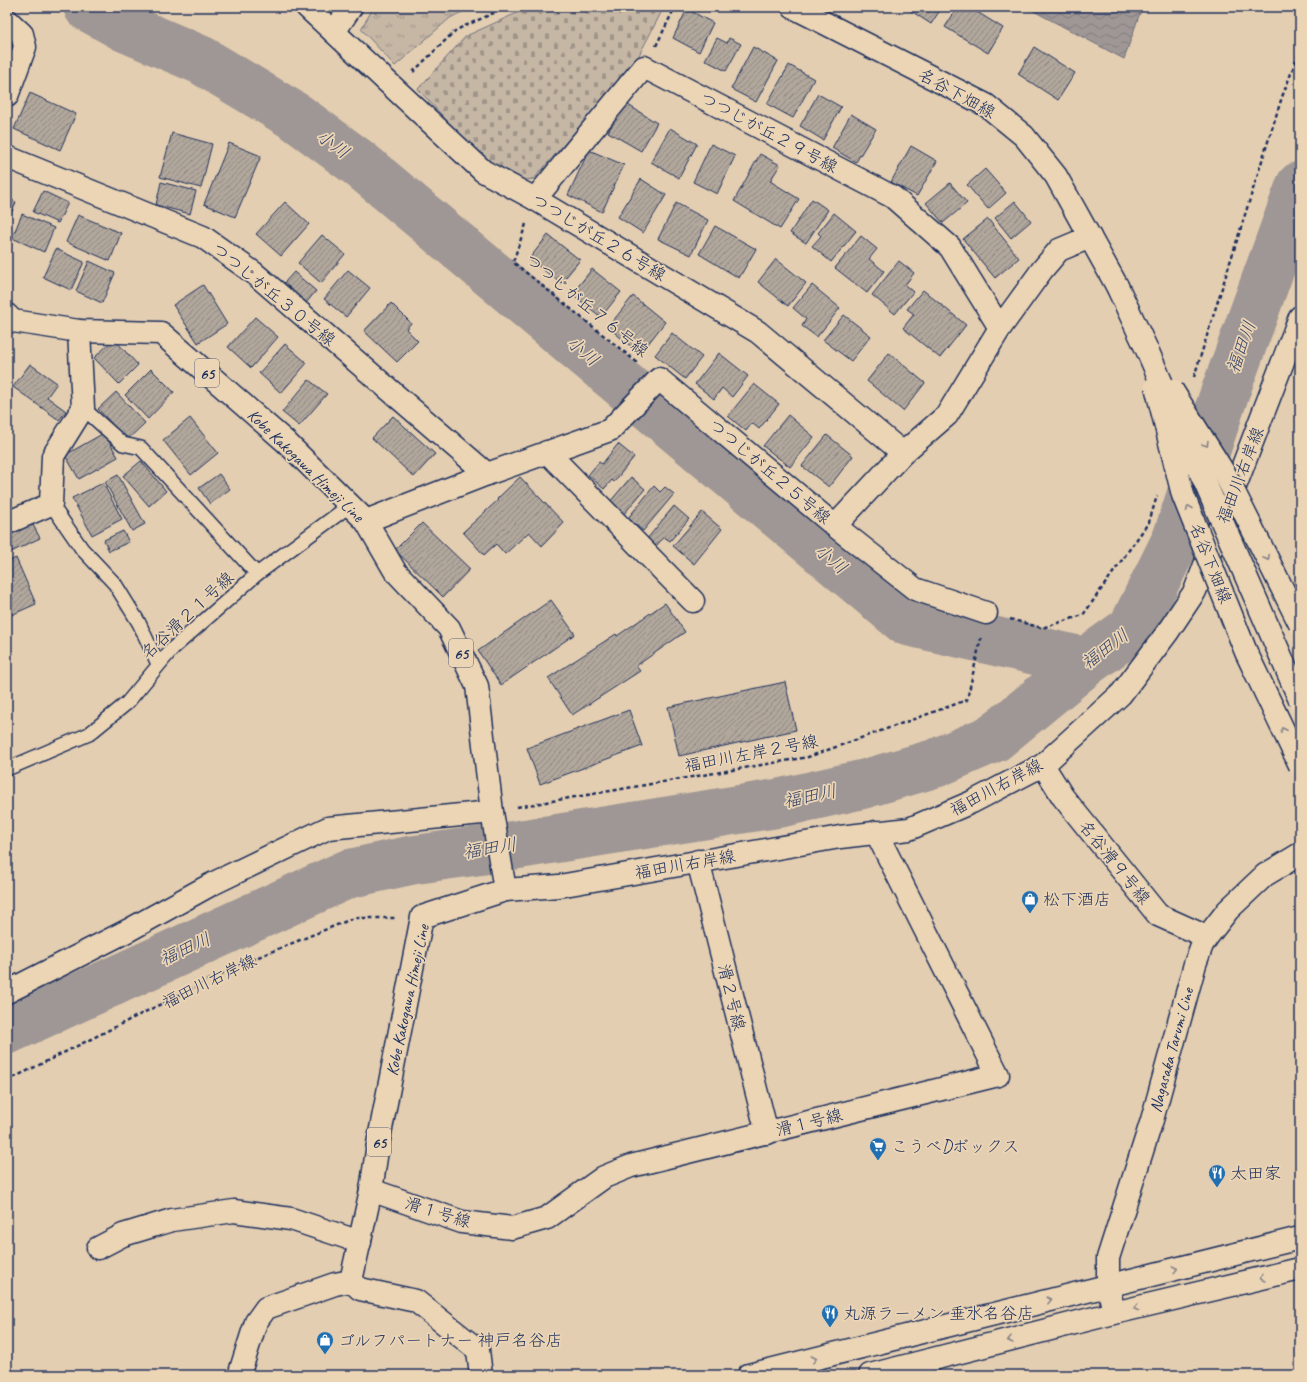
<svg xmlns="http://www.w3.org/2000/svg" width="1307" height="1382" viewBox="0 0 1307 1382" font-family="Caveat,'Klee One',sans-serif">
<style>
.cemetery{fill:url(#cemetery-stones);stroke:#707382}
.park{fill:url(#park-tufts);stroke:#707382}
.water{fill:url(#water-waves);stroke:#6a6d7f}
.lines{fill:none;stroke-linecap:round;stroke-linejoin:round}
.river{stroke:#9f9795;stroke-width:49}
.building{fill:url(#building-hatch);stroke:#1b2f5e}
.service-casing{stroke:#1b2f5e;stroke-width:16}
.minor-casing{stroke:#1b2f5e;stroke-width:25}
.tertiary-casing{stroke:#1b2f5e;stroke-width:25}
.secondary-casing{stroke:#1b2f5e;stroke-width:25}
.primary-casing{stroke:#1b2f5e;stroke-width:25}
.path{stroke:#1b2f5e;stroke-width:2.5;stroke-dasharray:4 3;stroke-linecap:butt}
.service{stroke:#ecd5b4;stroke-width:13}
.minor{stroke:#ecd5b4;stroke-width:22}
.tertiary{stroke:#ecd5b4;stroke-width:22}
.secondary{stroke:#ecd5b4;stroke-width:22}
.primary{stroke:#ecd5b4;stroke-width:22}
.minor-bridge-casing{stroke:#1b2f5e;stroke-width:25;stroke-linecap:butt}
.tertiary-bridge-casing{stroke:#1b2f5e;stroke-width:25;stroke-linecap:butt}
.minor-bridge{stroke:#ecd5b4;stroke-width:22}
.tertiary-bridge{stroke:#ecd5b4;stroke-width:22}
.oneway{stroke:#848289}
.labels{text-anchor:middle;stroke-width:3.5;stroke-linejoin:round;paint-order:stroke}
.shield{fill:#ecd5b4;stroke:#5a6178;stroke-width:1}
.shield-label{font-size:16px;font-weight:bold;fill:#1b2f5e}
.street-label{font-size:17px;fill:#1b2f5e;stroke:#ecd5b4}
.poi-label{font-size:17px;fill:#1b2f5e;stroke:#ecd5b4;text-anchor:start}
.water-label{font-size:18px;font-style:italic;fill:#354469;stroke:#ecd5b4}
</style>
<defs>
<pattern id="cemetery-stones" width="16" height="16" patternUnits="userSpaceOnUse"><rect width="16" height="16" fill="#c6b7a5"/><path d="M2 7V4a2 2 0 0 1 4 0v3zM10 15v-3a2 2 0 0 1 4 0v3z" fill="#a0958a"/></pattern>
<pattern id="park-tufts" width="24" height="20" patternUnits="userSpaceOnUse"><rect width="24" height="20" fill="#c6b7a5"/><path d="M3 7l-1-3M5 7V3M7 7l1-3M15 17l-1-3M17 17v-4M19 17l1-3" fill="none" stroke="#a0958a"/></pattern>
<pattern id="water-waves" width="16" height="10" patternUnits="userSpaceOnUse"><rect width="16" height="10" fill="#9f9795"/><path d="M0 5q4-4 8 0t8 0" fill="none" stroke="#817c7d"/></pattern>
<pattern id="building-hatch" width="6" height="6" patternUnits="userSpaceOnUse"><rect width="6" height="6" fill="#b1a79c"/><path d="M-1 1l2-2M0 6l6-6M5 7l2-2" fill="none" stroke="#8f8882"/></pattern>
</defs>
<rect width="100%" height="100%" fill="#e4ceb1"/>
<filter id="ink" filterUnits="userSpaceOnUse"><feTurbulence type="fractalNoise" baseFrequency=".025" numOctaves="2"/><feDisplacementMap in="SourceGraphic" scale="8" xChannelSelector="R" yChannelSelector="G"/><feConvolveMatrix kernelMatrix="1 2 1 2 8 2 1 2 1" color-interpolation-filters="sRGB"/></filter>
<g filter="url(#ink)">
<polygon class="cemetery" points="530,7 664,7 636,61 534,179 517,181 485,162 418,89 466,36"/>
<polygon class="park" points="374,7 472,7 450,18 395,66 361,29"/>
<polygon class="water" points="1026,7 1142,7 1124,59"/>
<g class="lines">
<g class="river">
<polyline points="88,7 126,28 201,60 296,117 360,164 906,621 1086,662"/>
<polyline points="7,1030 348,874 412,860 484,850 780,803 864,784 936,763 994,738 1086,662 1132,629 1177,538 1223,398 1300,186"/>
</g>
</g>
<g class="building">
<polygon points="905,7 942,7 931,24"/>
<polygon points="958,7 969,7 1003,28 988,53 945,27"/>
<polygon points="687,9 713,23 699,52 673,38"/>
<polygon points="717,38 727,43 729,38 741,44 726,71 705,60"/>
<polygon points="753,47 778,61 756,102 731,89"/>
<polygon points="1034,47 1075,73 1058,100 1018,74"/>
<polygon points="789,65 814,79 793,118 767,104"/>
<polygon points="30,93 76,114 60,150 14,129"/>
<polygon points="818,94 841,107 823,140 800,126"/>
<polygon points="625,103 657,123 641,151 608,132"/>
<polygon points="851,114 876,129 856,162 832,148"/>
<polygon points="670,128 697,144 679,178 651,162"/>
<polygon points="172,133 212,144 201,188 160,177"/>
<polygon points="229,143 261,156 235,217 204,204"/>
<polygon points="711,144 735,156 717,194 693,182"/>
<polygon points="911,146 937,161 917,196 891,182"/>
<polygon points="589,150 624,165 602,212 568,195"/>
<polygon points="760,154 780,165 770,181 799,199 780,229 734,201"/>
<polygon points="985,169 1006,193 988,209 967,185"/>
<polygon points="641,179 666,195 643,233 618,217"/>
<polygon points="161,182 196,191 190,214 156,205"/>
<polygon points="950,183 967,203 943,223 926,203"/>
<polygon points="43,191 68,203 58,223 33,212"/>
<polygon points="7,198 16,202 7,223"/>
<polygon points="812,199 828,210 806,243 790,233"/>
<polygon points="1015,201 1031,221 1011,238 995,218"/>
<polygon points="285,202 309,224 281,256 256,234"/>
<polygon points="676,203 708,220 691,255 658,239"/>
<polygon points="834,213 856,231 831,262 812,246 821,236 818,233"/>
<polygon points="22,214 54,228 44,252 12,238"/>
<polygon points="78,215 121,233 110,261 66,242"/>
<polygon points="988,219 1019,258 995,278 963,239"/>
<polygon points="715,226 756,249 739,278 699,254"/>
<polygon points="322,235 345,254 321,283 298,263"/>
<polygon points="548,235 580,260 561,283 529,259"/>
<polygon points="861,236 877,249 869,259 884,271 867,293 835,268"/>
<polygon points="56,249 84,262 71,290 43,277"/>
<polygon points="776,259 806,283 788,306 758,282"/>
<polygon points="89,261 115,273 102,303 76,291"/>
<polygon points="899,261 914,273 905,285 913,292 895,314 872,295"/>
<polygon points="592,269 621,292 601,317 572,294"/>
<polygon points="348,270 370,288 346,317 324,299"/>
<polygon points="294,272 316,291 306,303 284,283"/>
<polygon points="203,285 227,324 198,343 173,305"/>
<polygon points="812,285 840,308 817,337 802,326 806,319 793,308"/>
<polygon points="923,290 966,325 940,358 903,328 914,314 907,309"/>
<polygon points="633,296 665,322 640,354 608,327"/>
<polygon points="391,303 411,323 406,329 418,341 397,362 364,331"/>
<polygon points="844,315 871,336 851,361 823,340"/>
<polygon points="255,317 278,337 251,368 228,347"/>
<polygon points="672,333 702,357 685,379 655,355"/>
<polygon points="114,339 138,365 119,384 94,358"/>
<polygon points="285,344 307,363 281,393 259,373"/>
<polygon points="719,353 748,376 732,397 722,388 714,399 695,384"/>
<polygon points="889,353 925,383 903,411 867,381"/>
<polygon points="30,364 57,383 47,397 66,411 59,420 13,387"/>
<polygon points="151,369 174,392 148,419 125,395"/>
<polygon points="309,380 327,394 299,426 282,412"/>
<polygon points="754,384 779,404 759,429 752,423 746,431 728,416"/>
<polygon points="116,392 145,423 127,440 98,409"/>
<polygon points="788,415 814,437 790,467 763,446"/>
<polygon points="393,416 435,454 414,477 372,438"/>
<polygon points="190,418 218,453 191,475 163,440"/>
<polygon points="104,433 118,457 79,479 65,455"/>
<polygon points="827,435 853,456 829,487 802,466"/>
<polygon points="618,444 634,457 614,482 612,480 604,489 588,475 599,462 602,464"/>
<polygon points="141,461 166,491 149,506 123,476"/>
<polygon points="219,474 230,489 210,504 199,488"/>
<polygon points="118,475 145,524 132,531 105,482"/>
<polygon points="520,477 564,523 542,546 529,532 505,554 496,544 484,555 463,532 498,500 497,499"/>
<polygon points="631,477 645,489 623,515 609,503"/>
<polygon points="103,483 122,519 92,535 72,498"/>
<polygon points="654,486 660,492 665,487 674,494 643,531 628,518"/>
<polygon points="674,506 689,519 670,541 664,537 656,546 647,539"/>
<polygon points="702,512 722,529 694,564 673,546"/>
<polygon points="32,523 40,538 7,554 7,535"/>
<polygon points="422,523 470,569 443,597 395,550"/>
<polygon points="123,531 129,542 109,551 104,540"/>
<polygon points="16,558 36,604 7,617 7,562"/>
<polygon points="551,600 575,634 501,685 478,651"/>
<polygon points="665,603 685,632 636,666 640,671 572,715 548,678 616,634 617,636"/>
<polygon points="785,682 796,730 679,756 668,707"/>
<polygon points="629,710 642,746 540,784 527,748"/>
</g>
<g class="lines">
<g class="service-casing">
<g id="service">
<polyline points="83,408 123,444 141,448 257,574"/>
<polyline points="51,504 82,549 115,584 139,623 158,664"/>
<polyline points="7,769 89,734 127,703 172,649 257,574 349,506"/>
</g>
</g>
<g class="minor-casing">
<g id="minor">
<polyline points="307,7 483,171 535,199 758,332 903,453"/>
<polyline points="334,32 351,7"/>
<polyline points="7,157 203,237 254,273 487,474"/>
<polyline points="535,199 644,67 893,197 950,247 1000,328"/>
<polyline points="547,452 693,601"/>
<polyline points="366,521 487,474 610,430 659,379 835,526 903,453 947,415 1000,328 1042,270 1059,250 1090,237"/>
<polyline points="7,523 51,504 53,456 83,408 79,331"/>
<polyline points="835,526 915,589 986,613"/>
<polyline points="1043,765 1063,797 1158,915 1207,937"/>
<polyline points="698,861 767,1133"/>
<polyline points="505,890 559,886 840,837 909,829 972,802 1043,765 1121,694 1167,633 1195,591 1300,317"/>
<polyline points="7,992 129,930 212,884 328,828 492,812"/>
<polyline points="371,1190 462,1222 512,1228 547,1218 604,1177 631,1166 998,1075 876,832"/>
<polyline points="98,1248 123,1235 172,1220 234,1211 291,1219 360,1242"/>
<polyline points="241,1369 256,1322 266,1308 335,1284 351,1281"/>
</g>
</g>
<g class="tertiary-casing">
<polyline id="tertiary" points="793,7 986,105 1024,136 1056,176 1117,286"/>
</g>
<g class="secondary-casing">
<g id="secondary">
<polyline points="1114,1313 1108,1285 1108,1258 1152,1120 1195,964 1202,945 1207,937 1228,910 1265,875 1300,854"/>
<polyline points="749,1375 1300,1238"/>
<polyline points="870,1375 1114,1313 1300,1269"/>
</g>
</g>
<g class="primary-casing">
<g id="primary">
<polyline points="7,20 22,34 25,47 7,96"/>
<polyline points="7,315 13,321 79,331 161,333 286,442 366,521 395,571 449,628 477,686 492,812 505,890 422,917 378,1144 371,1190 351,1281 360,1289 416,1301 478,1350 481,1375"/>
</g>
</g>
<g class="path">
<polyline points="656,46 675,7"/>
<polyline points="413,72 456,30 507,7"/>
<polyline points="526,224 513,262 639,364"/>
<polyline points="1194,377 1282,97 1300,50"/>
<polyline points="1010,619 1042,628 1083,615 1149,522 1157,496"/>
<polyline points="517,807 808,757 967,700 981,638"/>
<polyline points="7,1081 241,964 354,918 396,918"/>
</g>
<use href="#service" class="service"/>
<use href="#minor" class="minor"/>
<use href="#tertiary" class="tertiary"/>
<use href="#secondary" class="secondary"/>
<use href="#primary" class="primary"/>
<g class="minor-bridge-casing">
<g id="minor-bridge">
<polyline points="1156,386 1183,495 1246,652 1300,765"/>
<polyline points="1172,390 1226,476 1300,624"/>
</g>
</g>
<g class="tertiary-bridge-casing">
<polyline id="tertiary-bridge" points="1117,286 1148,352 1300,700"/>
</g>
<use href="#minor-bridge" class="minor-bridge"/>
<use href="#tertiary-bridge" class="tertiary-bridge"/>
</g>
<defs><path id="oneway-chevron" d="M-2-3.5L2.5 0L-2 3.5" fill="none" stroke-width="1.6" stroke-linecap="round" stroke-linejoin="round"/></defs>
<g class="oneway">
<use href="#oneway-chevron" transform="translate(1206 444) rotate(58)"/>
<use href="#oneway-chevron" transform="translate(1189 508) rotate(-112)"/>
<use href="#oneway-chevron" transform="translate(1267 558) rotate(63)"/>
<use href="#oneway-chevron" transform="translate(1283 730) rotate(-115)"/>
<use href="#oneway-chevron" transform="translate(1175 1269) rotate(-14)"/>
<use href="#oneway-chevron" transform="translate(1262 1278) rotate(166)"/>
<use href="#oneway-chevron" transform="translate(1049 1300) rotate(-14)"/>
<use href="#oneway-chevron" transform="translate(1136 1308) rotate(166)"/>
<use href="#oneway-chevron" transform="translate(1010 1340) rotate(166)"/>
<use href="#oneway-chevron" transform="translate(814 1359) rotate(-14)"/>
</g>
</g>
<defs>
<g id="shop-pin" transform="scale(0.9)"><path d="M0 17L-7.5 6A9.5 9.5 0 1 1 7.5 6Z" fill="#1f6fb2" stroke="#ecd5b4"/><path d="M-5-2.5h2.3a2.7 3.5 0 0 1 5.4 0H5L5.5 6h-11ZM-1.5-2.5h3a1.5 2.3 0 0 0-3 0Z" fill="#fff"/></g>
<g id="supermarket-pin" transform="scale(0.9)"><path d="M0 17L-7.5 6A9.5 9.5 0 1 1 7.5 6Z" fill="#1f6fb2" stroke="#ecd5b4"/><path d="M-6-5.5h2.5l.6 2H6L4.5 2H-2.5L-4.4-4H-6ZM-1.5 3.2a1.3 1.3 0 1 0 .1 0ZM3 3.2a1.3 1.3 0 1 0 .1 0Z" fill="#fff"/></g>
<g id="restaurant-pin" transform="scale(0.9)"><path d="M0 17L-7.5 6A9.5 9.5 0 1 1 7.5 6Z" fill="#1f6fb2" stroke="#ecd5b4"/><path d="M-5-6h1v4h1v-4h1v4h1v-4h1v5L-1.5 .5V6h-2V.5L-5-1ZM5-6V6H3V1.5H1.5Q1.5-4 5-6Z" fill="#fff"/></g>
</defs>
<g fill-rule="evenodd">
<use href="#shop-pin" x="1030" y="899"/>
<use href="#supermarket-pin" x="878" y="1146"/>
<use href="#restaurant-pin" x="1217" y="1173"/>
<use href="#restaurant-pin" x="830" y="1313"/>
<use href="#shop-pin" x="325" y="1340"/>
</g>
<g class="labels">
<g class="shield">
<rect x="195" y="359" width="24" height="28" rx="3"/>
<rect x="449" y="639" width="24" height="28" rx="3"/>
<rect x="367" y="1128" width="24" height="28" rx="3"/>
</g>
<g class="shield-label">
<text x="207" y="379">65</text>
<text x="461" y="659">65</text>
<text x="379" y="1148">65</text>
</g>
<g class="street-label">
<text transform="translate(957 93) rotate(29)" y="6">名谷下畑線</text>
<text transform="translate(769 132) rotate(28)" y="6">つつじが丘２９号線</text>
<text transform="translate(599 237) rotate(31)" y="6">つつじが丘２６号線</text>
<text transform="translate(274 294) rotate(39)" y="6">つつじが丘３０号線</text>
<text transform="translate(587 305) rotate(39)" y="6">つつじが丘７６号線</text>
<text transform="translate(306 465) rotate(44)" y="6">Kobe Kakogawa Himeji Line</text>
<text transform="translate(770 471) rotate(40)" y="6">つつじが丘２５号線</text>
<text transform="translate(1240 475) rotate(-69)" y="6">福田川右岸線</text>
<text transform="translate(1211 563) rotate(68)" y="6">名谷下畑線</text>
<text transform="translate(187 615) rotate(-43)" y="6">名谷滑２１号線</text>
<text transform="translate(751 753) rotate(-11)" y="6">福田川左岸２号線</text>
<text transform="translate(996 787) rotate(-28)" y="6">福田川右岸線</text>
<text transform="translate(1115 862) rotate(51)" y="6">名谷滑９号線</text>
<text transform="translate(685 864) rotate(-10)" y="6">福田川右岸線</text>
<text transform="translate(209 981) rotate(-26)" y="6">福田川右岸線</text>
<text transform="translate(732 997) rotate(76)" y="6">滑２号線</text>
<text transform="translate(407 1000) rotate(-78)" y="6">Kobe Kakogawa Himeji Line</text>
<text transform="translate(1171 1050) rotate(-75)" y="6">Nagasaka Tarumi Line</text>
<text transform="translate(809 1122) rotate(-14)" y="6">滑１号線</text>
<text transform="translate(438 1212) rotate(17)" y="6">滑１号線</text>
</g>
<g class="poi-label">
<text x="1043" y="905">松下酒店</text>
<text x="891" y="1152">こうべDボックス</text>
<text x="1230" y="1179">太田家</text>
<text x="843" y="1319">丸源ラーメン 垂水名谷店</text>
<text x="338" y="1346">ゴルフパートナー 神戸名谷店</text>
</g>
<g class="water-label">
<text transform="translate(333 144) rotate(36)" y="6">小川</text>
<text transform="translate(1241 347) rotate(-70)" y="6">福田川</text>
<text transform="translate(583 351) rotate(40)" y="6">小川</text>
<text transform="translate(831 559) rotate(40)" y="6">小川</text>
<text transform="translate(1105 649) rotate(-37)" y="6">福田川</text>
<text transform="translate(810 796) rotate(-12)" y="6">福田川</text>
<text transform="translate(490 848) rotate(-9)" y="6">福田川</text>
<text transform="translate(185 949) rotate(-25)" y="6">福田川</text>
</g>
</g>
<rect width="1307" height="1382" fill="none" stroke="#ecd5b4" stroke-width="24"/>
<rect x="12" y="12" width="1283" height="1358" fill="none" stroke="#1b2f5e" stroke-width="1.5" filter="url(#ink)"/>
</svg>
